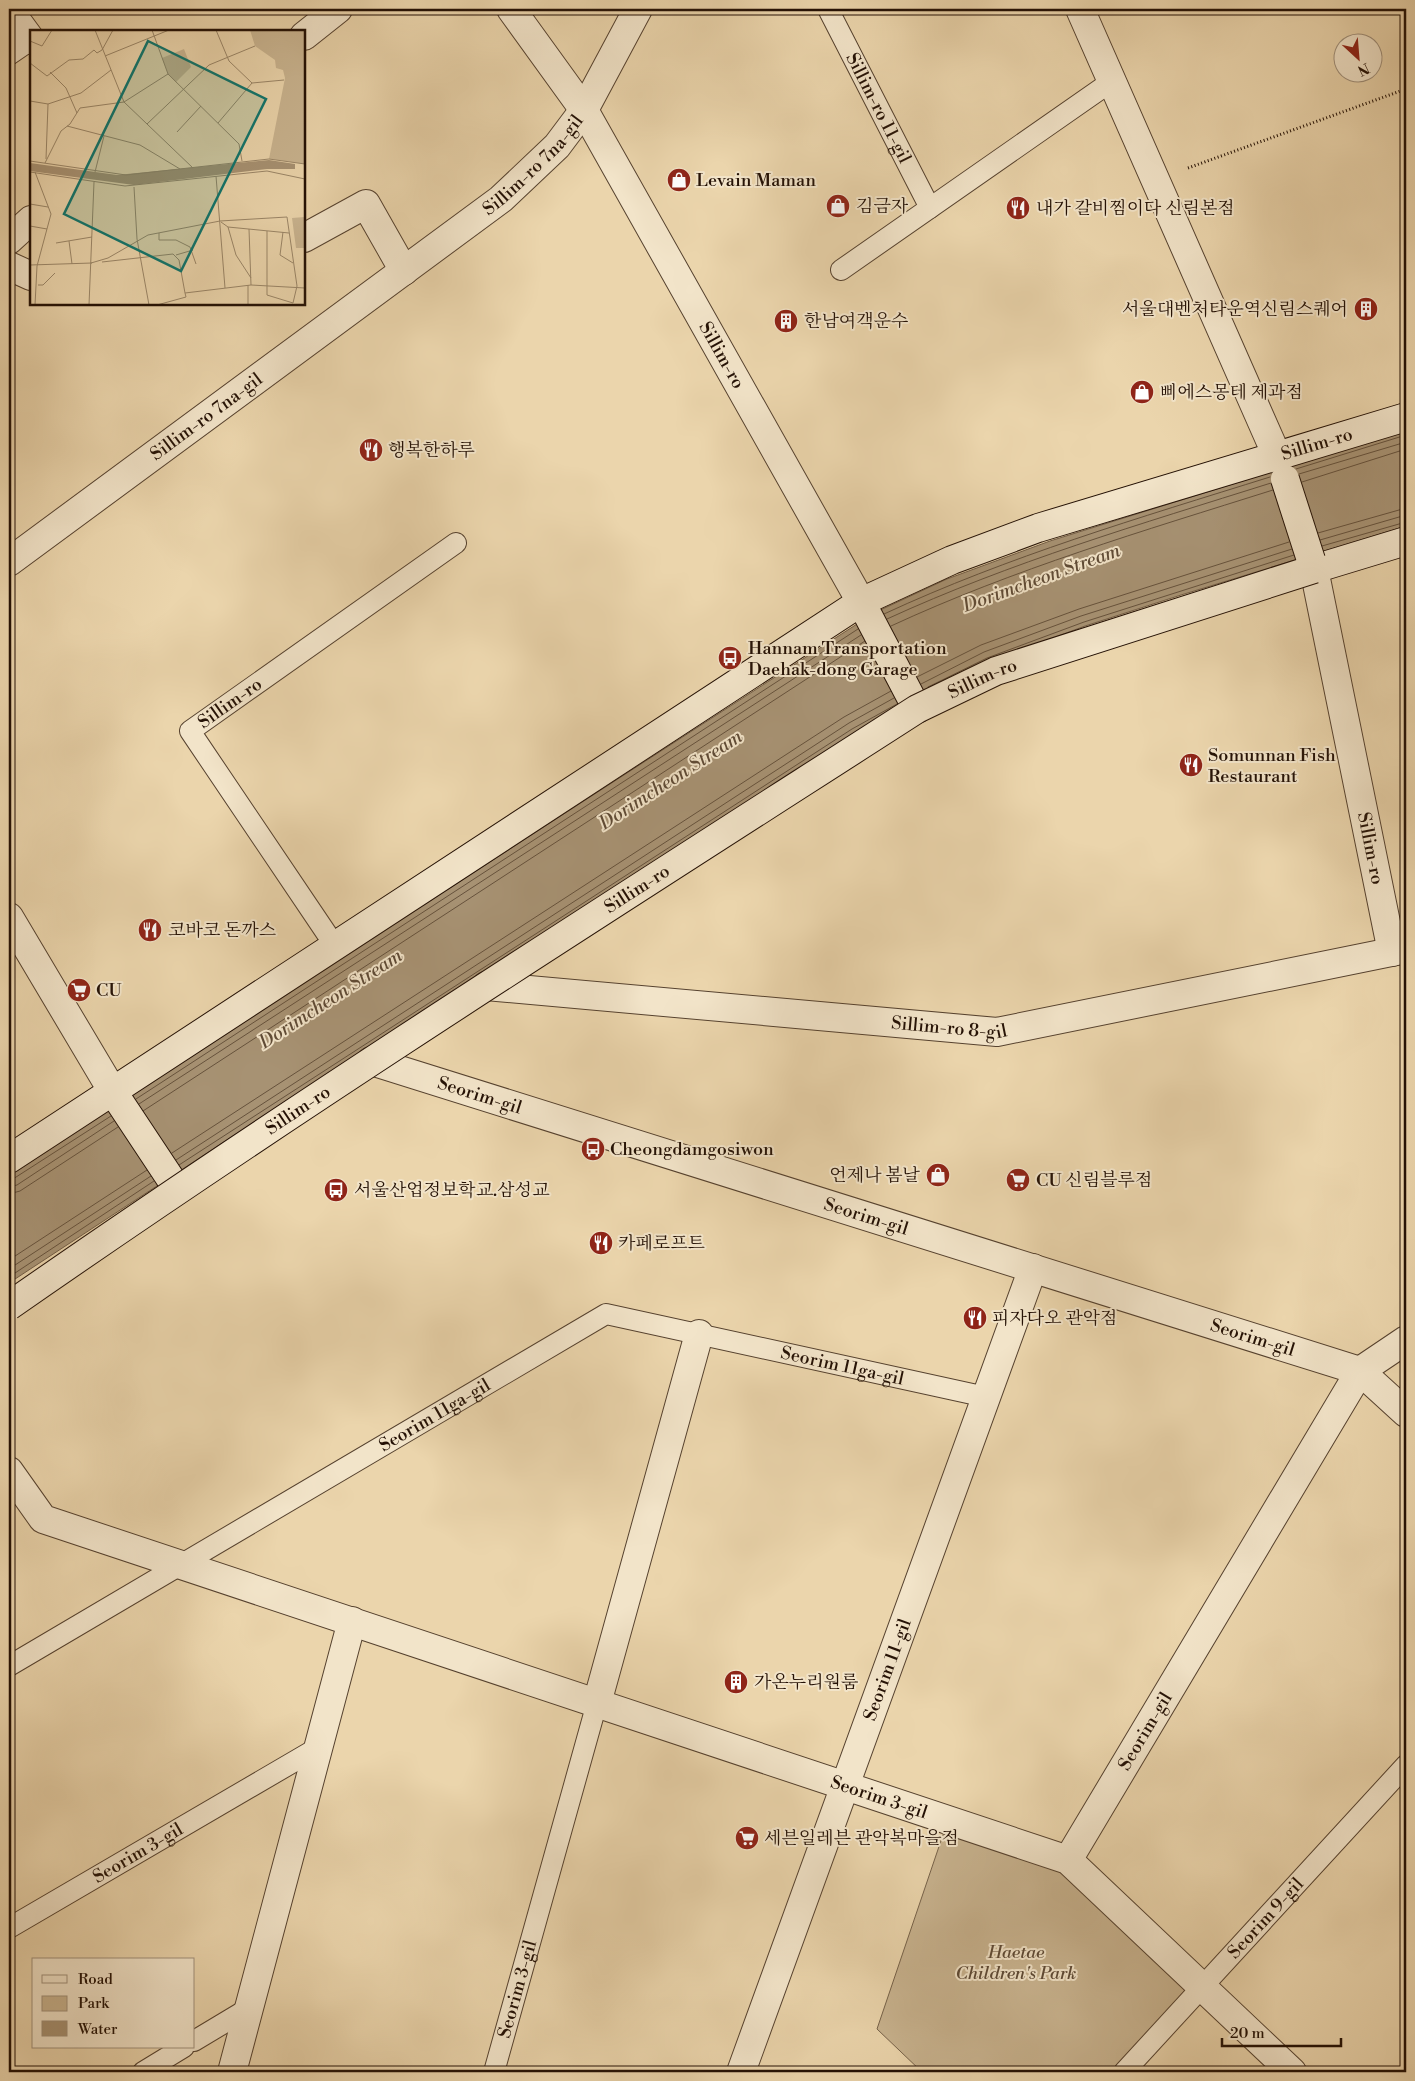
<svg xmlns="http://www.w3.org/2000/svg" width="1415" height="2081" viewBox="0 0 1415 2081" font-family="'Libre Bodoni','Noto Serif KR',serif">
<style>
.green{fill:#c9b490;stroke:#76624a}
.water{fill:#a79273;stroke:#735e47}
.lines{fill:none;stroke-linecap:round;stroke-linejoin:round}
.shore{stroke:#66523c;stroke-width:1}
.service-casing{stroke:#56422f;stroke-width:22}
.minor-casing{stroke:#56422f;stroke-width:30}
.secondary-casing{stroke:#241105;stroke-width:30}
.path{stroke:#241105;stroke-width:3;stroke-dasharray:1 2.5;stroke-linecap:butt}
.service{stroke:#f2e4c9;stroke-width:20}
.minor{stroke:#f2e4c9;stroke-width:28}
.secondary{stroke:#f2e4c9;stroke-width:28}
.secondary-bridge-casing{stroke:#241105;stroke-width:30;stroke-linecap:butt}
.secondary-bridge{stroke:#f2e4c9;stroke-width:28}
.labels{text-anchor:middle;stroke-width:4;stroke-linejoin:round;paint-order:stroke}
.street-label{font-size:18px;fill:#241105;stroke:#f2e4c9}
.poi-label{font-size:18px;fill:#241105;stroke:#f2e4c9;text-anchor:start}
.park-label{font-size:18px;font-style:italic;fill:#5e4a36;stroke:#f2e4c9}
.water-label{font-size:19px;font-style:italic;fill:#5f4b36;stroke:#f2e4c9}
.inset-road{fill:none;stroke:#9b8769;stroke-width:1}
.view{fill:#0f766e;fill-opacity:0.15;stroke:#0f766e;stroke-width:2.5}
.inset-edge{fill:none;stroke:#241105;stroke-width:2.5}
</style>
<rect width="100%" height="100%" fill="#ebd5ac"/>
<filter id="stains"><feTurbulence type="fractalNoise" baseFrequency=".004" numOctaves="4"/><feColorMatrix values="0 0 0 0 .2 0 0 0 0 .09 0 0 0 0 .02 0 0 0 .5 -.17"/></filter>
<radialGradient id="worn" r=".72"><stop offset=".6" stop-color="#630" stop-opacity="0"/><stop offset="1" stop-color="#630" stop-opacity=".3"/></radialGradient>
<polygon class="green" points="948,1820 1068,1860 1203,1987 1124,2072 922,2072 877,2029"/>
<polygon class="water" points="1406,430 1406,526 1181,595 1085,626 989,662 474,978 9,1283 9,1176 343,957 874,613 947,579 1050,541"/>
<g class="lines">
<g class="shore">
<polyline points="1296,469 1406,435"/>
<polyline points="1299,474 1406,442"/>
<polyline points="1302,482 1406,449"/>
<polyline points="1318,533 1406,508"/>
<polyline points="1320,540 1406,515"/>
<polyline points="1322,546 1406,522"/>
<path d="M884,614C1009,556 1139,518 1270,477"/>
<path d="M887,619C1011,562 1141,524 1271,483"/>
<path d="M891,626C1014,569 1143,531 1273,490"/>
<polyline points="917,677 981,645 1079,609 1289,542"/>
<polyline points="921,684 984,652 1081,616 1292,549"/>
<polyline points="928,687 987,658 1084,622 1294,555"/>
<polyline points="136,1099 858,629"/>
<polyline points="139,1104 861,635"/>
<polyline points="143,1111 865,641"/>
<polyline points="172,1153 844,717 891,691"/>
<polyline points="176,1160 849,723 894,698"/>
<polyline points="179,1165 852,729 897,704"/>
<polyline points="9,1180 13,1179 111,1116"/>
<polyline points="9,1187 17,1185 114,1121"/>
<polyline points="9,1194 20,1191 118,1127"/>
<polyline points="9,1260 147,1170"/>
<polyline points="9,1269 151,1176"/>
<polyline points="9,1277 154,1181"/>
</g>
<g class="service-casing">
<g id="service">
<path id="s1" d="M828,9L930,208"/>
<polyline points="9,55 31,40"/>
<polyline points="841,270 1112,81"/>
<path id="s2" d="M335,946L190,731L456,543"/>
<path id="s3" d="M9,1666L606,1314L986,1397"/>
<path id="s4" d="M9,1928L319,1747"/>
<polyline points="194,2041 249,2008"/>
<polyline points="143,2072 184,2047"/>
<path id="s5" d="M494,2072L597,1703"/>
<path id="s6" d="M1124,2072L1406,1765"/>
</g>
</g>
<g class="minor-casing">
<g id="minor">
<path id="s7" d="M511,9L584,110L861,602"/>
<polyline points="1080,9 1277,456"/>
<polyline points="9,10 31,40"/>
<polyline points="304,36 338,9"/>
<polyline points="304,238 366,204 404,271"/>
<polyline points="9,240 31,220"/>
<polyline points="9,266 31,276"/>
<path id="s8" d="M9,562L501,199L557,146L584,110L638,9"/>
<path id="s9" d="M1314,569L1392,952"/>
<polyline points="9,917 113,1092"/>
<path id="s10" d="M486,986L997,1032L1406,949"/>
<path id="s11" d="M371,1061L1360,1371L1406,1413"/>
<path id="s12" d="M9,1471L43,1519L1068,1860L1292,2072"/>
<polyline points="597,1703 699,1334"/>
<path id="s13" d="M1068,1860L1360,1371L1406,1340"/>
<polyline points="232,2072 352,1621"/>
<path id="s14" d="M741,2072L1033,1268"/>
</g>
</g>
<g class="secondary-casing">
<g id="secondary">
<polyline points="1314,569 1406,541"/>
<polyline points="861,602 917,709"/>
<polyline points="113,1092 172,1181"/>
<path id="s15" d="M9,1159L861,602L952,560L1038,528L1406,417"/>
</g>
</g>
<polyline class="path" points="1188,168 1406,89"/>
<use href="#service" class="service"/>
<use href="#minor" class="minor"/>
<use href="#secondary" class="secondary"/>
<g class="secondary-bridge-casing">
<g id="secondary-bridge">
<polyline points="1285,479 1311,560"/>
<path id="s16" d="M9,1306C306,1099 612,905 917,709L996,671L1314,569"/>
</g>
</g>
<use href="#secondary-bridge" class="secondary-bridge"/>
</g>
<defs>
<g id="shop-disc" transform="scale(1.25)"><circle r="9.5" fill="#8f2418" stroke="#f2e4c9"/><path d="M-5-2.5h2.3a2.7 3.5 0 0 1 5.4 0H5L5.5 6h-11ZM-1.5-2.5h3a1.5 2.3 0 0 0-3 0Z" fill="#fff"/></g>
<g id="restaurant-disc" transform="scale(1.25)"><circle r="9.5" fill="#8f2418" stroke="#f2e4c9"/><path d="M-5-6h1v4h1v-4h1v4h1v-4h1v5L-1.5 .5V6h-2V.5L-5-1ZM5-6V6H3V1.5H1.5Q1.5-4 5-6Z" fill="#fff"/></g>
<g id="building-disc" transform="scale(1.25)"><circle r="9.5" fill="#8f2418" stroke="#f2e4c9"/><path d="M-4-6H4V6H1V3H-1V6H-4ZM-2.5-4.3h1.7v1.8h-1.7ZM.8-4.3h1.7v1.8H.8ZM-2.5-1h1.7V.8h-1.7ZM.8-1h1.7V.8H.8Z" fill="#fff"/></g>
<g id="bus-disc" transform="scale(1.25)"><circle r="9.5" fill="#8f2418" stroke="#f2e4c9"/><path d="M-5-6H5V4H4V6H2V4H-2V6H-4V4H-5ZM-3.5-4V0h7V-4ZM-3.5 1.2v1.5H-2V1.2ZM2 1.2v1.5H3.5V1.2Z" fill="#fff"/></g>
<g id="supermarket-disc" transform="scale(1.25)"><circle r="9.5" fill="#8f2418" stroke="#f2e4c9"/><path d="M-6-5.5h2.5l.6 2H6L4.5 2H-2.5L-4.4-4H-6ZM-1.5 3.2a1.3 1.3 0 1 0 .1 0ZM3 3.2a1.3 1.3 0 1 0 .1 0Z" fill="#fff"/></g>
</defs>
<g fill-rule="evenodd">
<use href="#shop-disc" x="679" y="180"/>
<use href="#shop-disc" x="838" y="206"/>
<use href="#restaurant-disc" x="1018" y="208"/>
<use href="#building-disc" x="1366" y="309"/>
<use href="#building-disc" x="786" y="321"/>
<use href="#shop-disc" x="1142" y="392"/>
<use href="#restaurant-disc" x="371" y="450"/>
<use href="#bus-disc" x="730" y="658"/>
<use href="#restaurant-disc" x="1191" y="765"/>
<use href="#restaurant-disc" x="150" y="930"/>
<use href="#supermarket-disc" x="79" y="990"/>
<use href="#bus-disc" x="593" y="1149"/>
<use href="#shop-disc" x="938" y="1175"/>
<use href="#supermarket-disc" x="1018" y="1180"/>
<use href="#bus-disc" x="336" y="1190"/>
<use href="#restaurant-disc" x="601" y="1243"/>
<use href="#restaurant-disc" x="975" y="1318"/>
<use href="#building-disc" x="736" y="1682"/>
<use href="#supermarket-disc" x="747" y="1838"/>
</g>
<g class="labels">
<g class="street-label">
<text dy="6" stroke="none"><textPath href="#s1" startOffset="111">Sillim-ro 11-gil</textPath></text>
<text dy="6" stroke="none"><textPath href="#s8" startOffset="658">Sillim-ro 7na-gil</textPath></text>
<text dy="6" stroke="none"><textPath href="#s7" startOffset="406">Sillim-ro</textPath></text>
<text dy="6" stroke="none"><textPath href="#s8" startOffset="245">Sillim-ro 7na-gil</textPath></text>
<text dy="6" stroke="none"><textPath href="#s15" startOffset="1501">Sillim-ro</textPath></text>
<text dy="6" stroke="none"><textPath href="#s16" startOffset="1159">Sillim-ro</textPath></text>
<text dy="6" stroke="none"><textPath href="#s2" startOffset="308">Sillim-ro</textPath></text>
<text dy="6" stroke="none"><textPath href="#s9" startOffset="285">Sillim-ro</textPath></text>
<text dy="6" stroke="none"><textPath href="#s16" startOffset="754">Sillim-ro</textPath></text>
<text dy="6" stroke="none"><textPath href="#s10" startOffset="465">Sillim-ro 8-gil</textPath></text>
<text dy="6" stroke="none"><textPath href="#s11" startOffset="114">Seorim-gil</textPath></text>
<text dy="6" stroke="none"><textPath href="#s16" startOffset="349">Sillim-ro</textPath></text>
<text dy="6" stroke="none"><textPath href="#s11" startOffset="519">Seorim-gil</textPath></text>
<text dy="6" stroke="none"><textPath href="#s11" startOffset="924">Seorim-gil</textPath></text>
<text dy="6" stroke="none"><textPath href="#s3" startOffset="935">Seorim 11ga-gil</textPath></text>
<text dy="6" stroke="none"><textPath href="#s3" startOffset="494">Seorim 11ga-gil</textPath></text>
<text dy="6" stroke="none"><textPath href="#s14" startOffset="428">Seorim 11-gil</textPath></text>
<text dy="6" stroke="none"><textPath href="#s13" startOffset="150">Seorim-gil</textPath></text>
<text dy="6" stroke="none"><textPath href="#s12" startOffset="940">Seorim 3-gil</textPath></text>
<text dy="6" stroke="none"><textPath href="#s4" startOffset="149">Seorim 3-gil</textPath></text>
<text dy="6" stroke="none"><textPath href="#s6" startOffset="209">Seorim 9-gil</textPath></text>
<text dy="6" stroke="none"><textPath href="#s5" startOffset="86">Seorim 3-gil</textPath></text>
</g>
<g class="poi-label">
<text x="696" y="186">Levain Maman</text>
<text x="856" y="212">김금자</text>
<text x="1036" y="214">내가 갈비찜이다 신림본점</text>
<text x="1348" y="315" text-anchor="end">서울대벤처타운역신림스퀘어</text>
<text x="804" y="327">한남여객운수</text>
<text x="1160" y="398">삐에스몽테 제과점</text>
<text x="388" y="456">행복한하루</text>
<text x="748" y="654">Hannam Transportation<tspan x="748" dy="21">Daehak-dong Garage</tspan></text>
<text x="1208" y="761">Somunnan Fish<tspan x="1208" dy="21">Restaurant</tspan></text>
<text x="168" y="936">코바코 돈까스</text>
<text x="96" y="996">CU</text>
<text x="610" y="1155">Cheongdamgosiwon</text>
<text x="920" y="1181" text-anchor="end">언제나 봄날</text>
<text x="1036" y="1186">CU 신림블루점</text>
<text x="354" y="1196">서울산업정보학교.삼성교</text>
<text x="618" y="1249">카페로프트</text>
<text x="992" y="1324">피자다오 관악점</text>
<text x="754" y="1688">가온누리원룸</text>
<text x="764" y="1844">세븐일레븐 관악복마을점</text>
</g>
<g class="park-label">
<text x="1016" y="1958">Haetae<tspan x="1016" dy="21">Children's Park</tspan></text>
</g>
<g class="water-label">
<text transform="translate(1041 577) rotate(-20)" y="7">Dorimcheon Stream</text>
<text transform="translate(670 779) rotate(-33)" y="7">Dorimcheon Stream</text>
<text transform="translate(330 998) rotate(-33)" y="7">Dorimcheon Stream</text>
</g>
</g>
<g transform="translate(30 30)">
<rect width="275" height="275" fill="#ebd5ac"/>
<path d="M220,0H275V134L239,129L255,48L253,40L246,38L245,30L225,16ZM154,19L161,37L146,52L138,44L132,28ZM275,187V218H266L262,188Z" fill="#c9b490"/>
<path d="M239,130L265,134V139H237L104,155L0,141V133L87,145Z" fill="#a79273"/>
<path class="inset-road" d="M65,0L94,72L163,138M122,0L138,44L209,114L212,131M186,0L199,31L222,53L254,50M0,11L12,16L22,0M75,26L139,0M0,33L17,46L39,30L53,29L64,20L67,23L72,20L83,0M20,42L36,58L47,83M0,71L18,74M188,93L222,53M117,94L179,35L225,16M37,96L110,115L150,139M147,102L171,76M16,129L18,74L51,63L81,40M0,131L96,145L239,129L275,134M15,133L31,101L40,94L50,78L94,72L138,44M0,142L95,156L237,141L275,149M65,142L74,106M186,146L195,258M104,157L107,209L119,275M0,174L18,177M191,192L198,197L259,203M0,196L17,199M198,197L206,225L221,248M219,199L221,255M253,202L250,225L263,233M129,203V210H146L160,217L166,234M39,211L42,234M26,213L62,207M146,225L163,220M72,232L143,224L149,230L155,263M61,233L78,228L118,205L190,191L257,187L267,256L263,273L237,265V201M0,235L62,233M8,255H13L25,243M155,263L221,255L275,258M5,275L7,236L21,184L5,142M59,275L64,152M127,275L156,267L155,263M218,275V255"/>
<path class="view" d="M118,11L236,69L151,241L34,184Z"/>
<rect width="275" height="275" class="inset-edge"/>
</g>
<rect width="1415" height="2081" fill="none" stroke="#ebd5ac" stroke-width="30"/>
<rect x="10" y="10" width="1395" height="2061" fill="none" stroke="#241105" stroke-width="2.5"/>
<rect x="15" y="15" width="1385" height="2051" fill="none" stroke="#241105"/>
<rect x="32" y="1958" width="162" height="90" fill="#f2e4c9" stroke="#a0907b"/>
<rect x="42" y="1975" width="25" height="8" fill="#f2e4c9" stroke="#a0907b"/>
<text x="78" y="1984" font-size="15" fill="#241105">Road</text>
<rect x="42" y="1996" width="25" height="15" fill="#c9b490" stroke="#a0907b"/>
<text x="78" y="2008" font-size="15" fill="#241105">Park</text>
<rect x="42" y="2021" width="25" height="15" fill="#a79273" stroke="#a0907b"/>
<text x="78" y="2034" font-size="15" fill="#241105">Water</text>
<g transform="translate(1358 58) rotate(154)"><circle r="24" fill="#f2e4c9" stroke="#a0907b"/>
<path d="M0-4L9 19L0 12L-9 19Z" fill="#8f2418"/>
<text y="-8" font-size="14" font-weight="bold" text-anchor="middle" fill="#241105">N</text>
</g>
<path d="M1222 2038v8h119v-8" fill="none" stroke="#241105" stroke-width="2.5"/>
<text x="1230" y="2038" font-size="15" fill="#241105" stroke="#f2e4c9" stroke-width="4" paint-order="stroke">20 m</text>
<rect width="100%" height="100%" filter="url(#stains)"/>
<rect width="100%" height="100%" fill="url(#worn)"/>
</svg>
